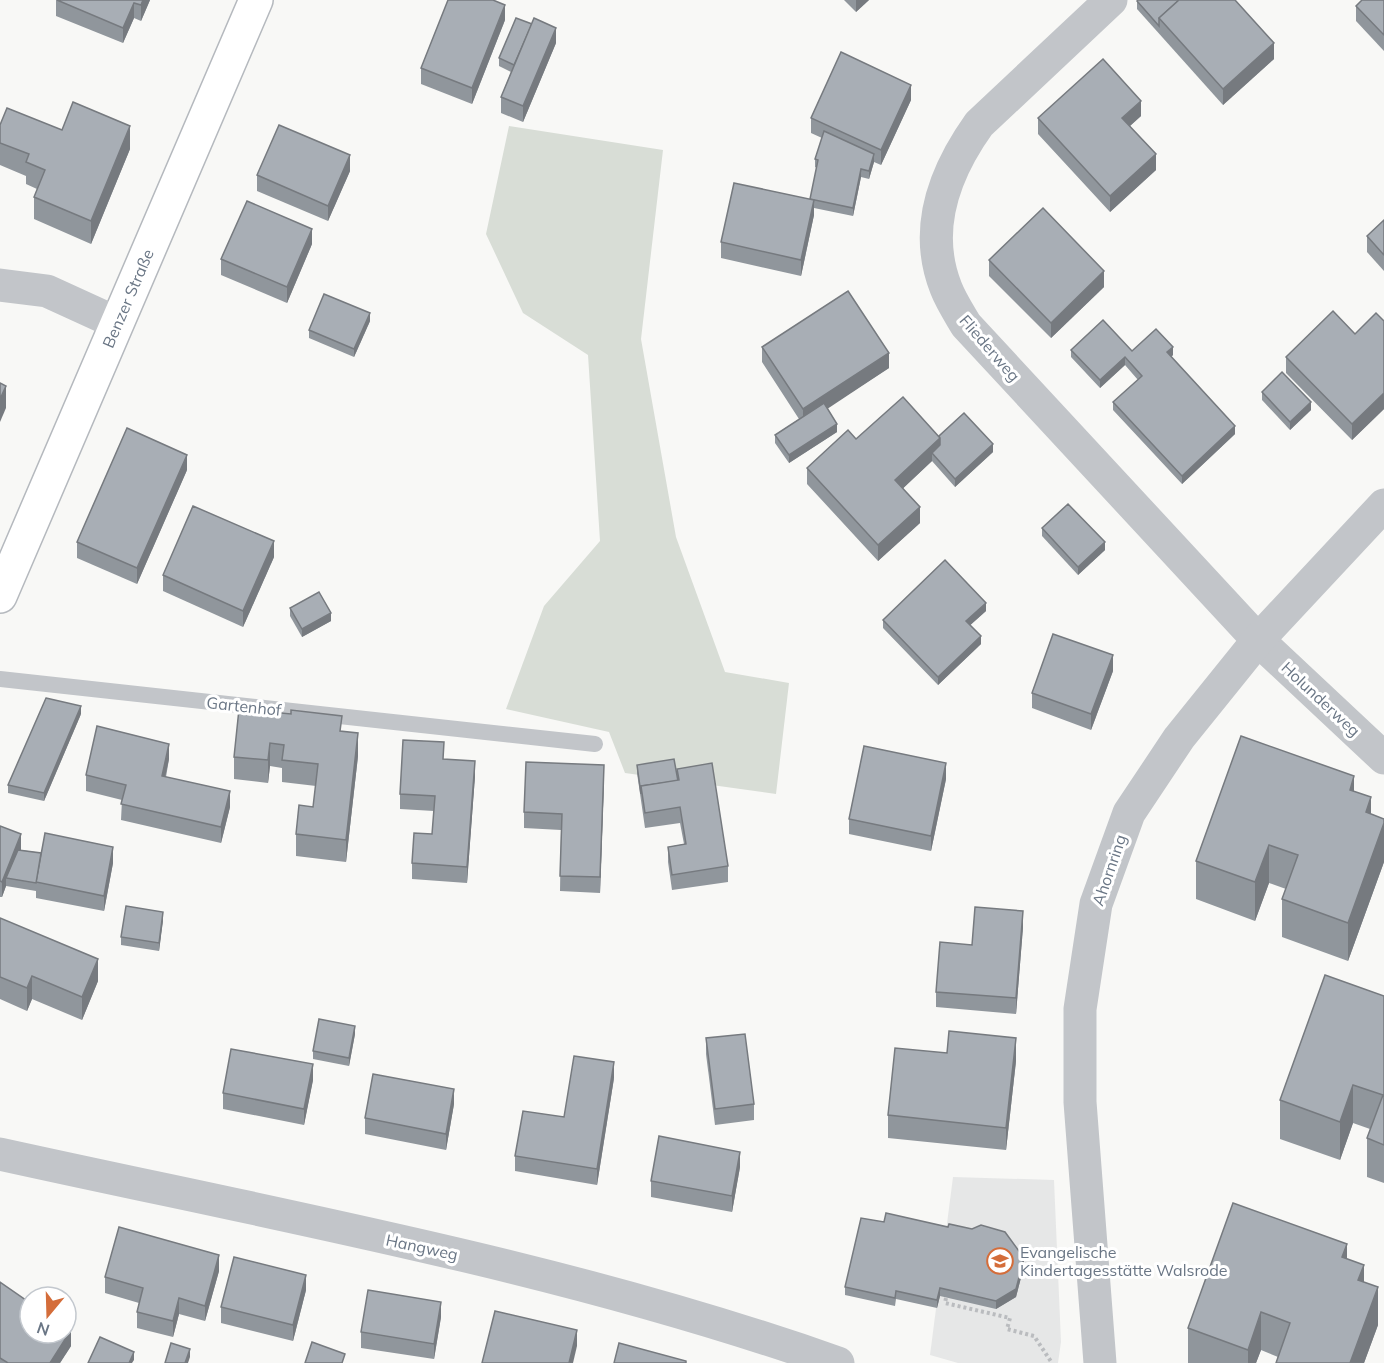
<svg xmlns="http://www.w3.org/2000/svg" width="1384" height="1363" viewBox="0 0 1384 1363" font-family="Mulish,sans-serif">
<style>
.built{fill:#e6e7e7}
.green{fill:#d8ddd6}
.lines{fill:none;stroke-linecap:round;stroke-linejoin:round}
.secondary-casing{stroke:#b5b9be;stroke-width:36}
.path{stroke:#babcbf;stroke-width:4;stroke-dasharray:3 3;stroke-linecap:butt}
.lane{stroke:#c2c5c9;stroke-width:16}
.street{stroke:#c2c5c9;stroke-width:33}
.secondary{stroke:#fff;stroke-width:33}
.wall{fill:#90969c}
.shaded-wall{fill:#767a7f}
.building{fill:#a8aeb5;stroke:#767a7f;stroke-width:1.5}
.labels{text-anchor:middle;stroke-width:6;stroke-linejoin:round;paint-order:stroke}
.street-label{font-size:16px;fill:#6a7685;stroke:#fff}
.poi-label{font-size:16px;fill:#6a7685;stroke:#fff;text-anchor:start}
</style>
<rect width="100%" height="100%" fill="#f8f8f6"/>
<polygon class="built" points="953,1177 1054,1180 1061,1342 1058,1363 958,1363 930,1355"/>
<polygon class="green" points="509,126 663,150 641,339 676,537 725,672 789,683 776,794 625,773 609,732 506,709 544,606 600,541 588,355 523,313 486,234"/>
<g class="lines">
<g class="secondary-casing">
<g id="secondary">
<path id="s1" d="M0,596L256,0"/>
</g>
</g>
<polyline class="path" points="946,1298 945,1303 1010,1318 1007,1329 1034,1336 1052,1363"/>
<polyline class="lane" points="0,679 595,744"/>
<g class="street">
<path d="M1111,0L979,124C944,173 923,230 946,288C951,301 959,313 966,325L1258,640L1384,758"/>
<polyline points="0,285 47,291 117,323"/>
<path d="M0,1154C281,1216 566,1267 838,1363"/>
<polyline points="1100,1363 1080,1102 1080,1009 1096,904 1129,813 1179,738 1258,640 1384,505"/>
</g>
<use href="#secondary" class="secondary"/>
</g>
<g class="wall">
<polygon points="56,0 150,0 141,21 134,18 123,43 56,16"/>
<polygon points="844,0 869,0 856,12"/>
<polygon points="1384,0 1384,51 1356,21 1356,6"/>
<polygon points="1137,1 1274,59 1223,105 1137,9"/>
<polygon points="505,20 472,104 421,84 421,68"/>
<polygon points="556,43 523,122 501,113 501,97 511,72 499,66 499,58"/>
<polygon points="911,100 881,165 874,162 869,179 861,177 853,216 814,208 814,215 801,276 721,258 721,242 810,199 817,168 815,167 815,159 822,138 811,133 811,118"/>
<polygon points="1141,116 1130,126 1156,170 1110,212 1038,134 1038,118"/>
<polygon points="0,125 62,130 130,149 91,244 34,219 34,197 37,189 26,184 26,176 0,165"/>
<polygon points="350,171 328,221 257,191 257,175"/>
<polygon points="1384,220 1384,271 1367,252 1367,236"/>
<polygon points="312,244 287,303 221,275 221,259"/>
<polygon points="989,260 1104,287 1051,338 989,276"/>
<polygon points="370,321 354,357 309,338 309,330"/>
<polygon points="1384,321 1384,409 1352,440 1286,373 1286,357 1355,334"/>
<polygon points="762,347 889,368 827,408 837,432 789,463 775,443 775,435 799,419 762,362"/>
<polygon points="1071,350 1132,351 1173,355 1171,357 1235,434 1182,484 1113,410 1113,402 1138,380 1125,365 1100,388 1071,357"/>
<polygon points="1262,392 1311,410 1290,430 1262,400"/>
<polygon points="939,436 993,452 955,487 932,461 903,488 920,523 878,561 807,484 807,468 856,439"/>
<polygon points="187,470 137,584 77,558 77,542"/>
<polygon points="1042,528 1105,550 1078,575 1042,536"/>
<polygon points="274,557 243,627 163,591 163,575"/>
<polygon points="290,608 331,621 302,637 290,616"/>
<polygon points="986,611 970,625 981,644 938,685 883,628 883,620"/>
<polygon points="1113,671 1091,730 1032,708 1032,693"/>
<polygon points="239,709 342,731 358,756 346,862 296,856 296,834 313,807 316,786 282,782 282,768 270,766 268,783 234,779 234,757"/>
<polygon points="81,714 44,801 8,793 8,785"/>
<polygon points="169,759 166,777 230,807 221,843 121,820 122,800 86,791 86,775"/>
<polygon points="444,759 475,776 467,883 412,879 412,863 432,834 434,811 400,809 400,794"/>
<polygon points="637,765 677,776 677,769 728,866 728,882 672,890 668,862 668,847 684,844 680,823 645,828 637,773"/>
<polygon points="946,779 931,851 849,834 849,819"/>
<polygon points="604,780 600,893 560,891 561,830 524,828 524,812"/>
<polygon points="1354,791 1371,814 1384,819 1384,862 1348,961 1282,937 1282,899 1286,889 1269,883 1255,921 1196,899 1196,861"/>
<polygon points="0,826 21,850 113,863 104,911 36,898 36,891 6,886 2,897 0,897"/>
<polygon points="0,918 98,981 82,1020 32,999 27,1011 0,999"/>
<polygon points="163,920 159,951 121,945 121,937"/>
<polygon points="1023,927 1016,1014 936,1007 936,992 972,945"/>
<polygon points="1384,996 1384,1183 1367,1177 1367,1138 1370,1129 1353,1123 1340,1160 1280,1139 1280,1100"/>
<polygon points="355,1034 349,1066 313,1059 313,1051"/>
<polygon points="706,1038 754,1104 754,1120 715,1125 706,1054"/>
<polygon points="1016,1061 1006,1150 888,1138 888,1115"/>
<polygon points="614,1078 597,1185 515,1171 515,1156"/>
<polygon points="313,1080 304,1125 223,1109 223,1093"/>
<polygon points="454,1104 446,1150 365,1134 365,1118"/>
<polygon points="740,1167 732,1212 651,1197 651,1181"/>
<polygon points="884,1222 1024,1266 1016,1297 996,1309 940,1296 937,1308 896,1299 895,1306 845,1295 845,1287"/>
<polygon points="1347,1259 1364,1282 1378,1325 1364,1363 1276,1363 1278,1357 1261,1350 1256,1363 1188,1363 1188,1328"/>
<polygon points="219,1271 205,1321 179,1314 173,1337 137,1328 137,1312 139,1303 105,1293 105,1277"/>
<polygon points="0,1282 71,1346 60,1363 0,1363"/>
<polygon points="306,1290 293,1341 221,1323 221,1307"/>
<polygon points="441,1317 434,1359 361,1348 361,1332"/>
</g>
<g class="shaded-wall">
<polygon points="143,0 150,0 141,21 141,5"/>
<polygon points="856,0 869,0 856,12"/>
<polygon points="134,3 134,18 123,43 123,28"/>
<polygon points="505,5 505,20 472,104 472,88"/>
<polygon points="556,28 556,43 523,122 523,106"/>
<polygon points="1274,43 1274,59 1223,105 1223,89"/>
<polygon points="911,85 911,100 881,165 881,150"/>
<polygon points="1141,101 1141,116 1122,133 1122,118"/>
<polygon points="130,126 130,149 91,244 91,221"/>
<polygon points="874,154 874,162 869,179 869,171"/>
<polygon points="1156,154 1156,170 1110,212 1110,196"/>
<polygon points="350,155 350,171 328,221 328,206"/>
<polygon points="861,169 861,177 853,216 853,208"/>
<polygon points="814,200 814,215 801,276 801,260"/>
<polygon points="312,229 312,244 287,303 287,287"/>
<polygon points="1104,271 1104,287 1051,338 1051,323"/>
<polygon points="370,313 370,321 354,357 354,349"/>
<polygon points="1173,347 1173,355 1167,360 1167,352"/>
<polygon points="889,353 889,368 803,425 803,409"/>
<polygon points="1125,357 1125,365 1100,388 1100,380"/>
<polygon points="6,386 6,408 0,422 0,399"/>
<polygon points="1384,393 1384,409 1352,440 1352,424"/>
<polygon points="1311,402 1311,410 1290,430 1290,422"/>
<polygon points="837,424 837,432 789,463 789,455"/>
<polygon points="1235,426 1235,434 1182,484 1182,476"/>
<polygon points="940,438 940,453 932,453 932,461 895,496 895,480"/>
<polygon points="993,444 993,452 955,487 955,479"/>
<polygon points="187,455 187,470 137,584 137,568"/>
<polygon points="920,507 920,523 878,561 878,545"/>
<polygon points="274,541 274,557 243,627 243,611"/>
<polygon points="1105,542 1105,550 1078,575 1078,567"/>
<polygon points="986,603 986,611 966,629 966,621"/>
<polygon points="331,613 331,621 302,637 302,629"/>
<polygon points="981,636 981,644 938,685 938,677"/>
<polygon points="1113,655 1113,671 1091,730 1091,714"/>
<polygon points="81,706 81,714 44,801 44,793"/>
<polygon points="358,733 358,756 346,862 346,840"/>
<polygon points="270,743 270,766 268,783 268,760"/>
<polygon points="169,744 169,759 162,791 162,776"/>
<polygon points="475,761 475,776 467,883 467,867"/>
<polygon points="946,763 946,779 931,851 931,836"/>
<polygon points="604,765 604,780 600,893 600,877"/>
<polygon points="1354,776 1354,815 1350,790"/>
<polygon points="230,791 230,807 221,843 221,827"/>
<polygon points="1371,797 1371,836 1366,812"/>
<polygon points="1384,823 1384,862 1348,961 1348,923"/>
<polygon points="21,834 21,850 9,879 6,878 6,886 2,897 2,882"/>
<polygon points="1269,845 1269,883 1255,921 1255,882"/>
<polygon points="113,847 113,863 104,911 104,896"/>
<polygon points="1023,911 1023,927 1016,1014 1016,998"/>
<polygon points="163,912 163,920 159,951 159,943"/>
<polygon points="98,959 98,981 82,1020 82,997"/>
<polygon points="32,976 32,999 27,1011 27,988"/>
<polygon points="355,1026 355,1034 349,1066 349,1058"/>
<polygon points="1016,1038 1016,1061 1006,1150 1006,1128"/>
<polygon points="614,1062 614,1078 597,1185 597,1169"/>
<polygon points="313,1064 313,1080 304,1125 304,1109"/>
<polygon points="1353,1085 1353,1123 1340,1160 1340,1122"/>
<polygon points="454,1089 454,1104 446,1150 446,1134"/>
<polygon points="740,1152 740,1167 732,1212 732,1196"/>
<polygon points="1347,1244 1347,1282 1342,1257"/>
<polygon points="219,1255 219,1271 205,1321 205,1306"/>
<polygon points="1024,1258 1024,1266 1016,1297 996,1309 996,1301"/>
<polygon points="1364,1265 1364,1304 1358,1280"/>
<polygon points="306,1275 306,1290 293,1341 293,1325"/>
<polygon points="1378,1287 1378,1325 1364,1363 1350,1363"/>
<polygon points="940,1288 940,1296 937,1308 937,1300"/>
<polygon points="179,1298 179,1314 173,1337 173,1321"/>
<polygon points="441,1302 441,1317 434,1359 434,1344"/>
<polygon points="1261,1312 1261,1350 1256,1363 1248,1363 1248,1350"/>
<polygon points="71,1330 71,1346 60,1363 50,1363"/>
<polygon points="577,1330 577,1346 573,1363 569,1363"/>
<polygon points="190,1349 190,1357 188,1363 185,1363"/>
<polygon points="134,1352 134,1360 132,1363 129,1363"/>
</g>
<g class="building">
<polygon points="57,0 143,0 141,5 134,3 123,28"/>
<polygon points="448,0 493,0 505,5 472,88 421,68"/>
<polygon points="1138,0 1179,0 1159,18 1159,26 1137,1"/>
<polygon points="1179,0 1235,0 1274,43 1223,89 1159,18"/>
<polygon points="1362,0 1384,0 1384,35 1356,6"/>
<polygon points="516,18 532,24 514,65 499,58"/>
<polygon points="534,18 556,28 523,106 501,97"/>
<polygon points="841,52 911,85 881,150 811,118"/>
<polygon points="1103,59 1141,101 1122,118 1156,154 1110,196 1038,118"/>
<polygon points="73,102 130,126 91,221 34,197 45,170 26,162 29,154 0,143 0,125 7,108 62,130"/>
<polygon points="279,125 350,155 328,206 257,175"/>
<polygon points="824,131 874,154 869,171 861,169 853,208 810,199 818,160 815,159"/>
<polygon points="734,183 814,200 801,260 721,242"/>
<polygon points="247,201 312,229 287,287 221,259"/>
<polygon points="1043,208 1104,271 1051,323 989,260"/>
<polygon points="1384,220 1384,255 1367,236"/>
<polygon points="848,291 889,353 803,409 762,347"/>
<polygon points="324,294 370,313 354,349 309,330"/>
<polygon points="1333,311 1355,334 1376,313 1384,321 1384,393 1352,424 1286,357"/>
<polygon points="1103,320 1132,351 1156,329 1173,347 1167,352 1235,426 1182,476 1113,402 1142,376 1125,357 1100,380 1071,350"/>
<polygon points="1282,372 1311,402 1290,422 1262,392"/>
<polygon points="0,383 6,386 0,399"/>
<polygon points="903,397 940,438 895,480 920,507 878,545 807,468 848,430 856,439"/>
<polygon points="824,403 837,424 789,455 775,435"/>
<polygon points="964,413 993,444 955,479 932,453 940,445 940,438 939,436"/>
<polygon points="127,428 187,455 137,568 77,542"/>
<polygon points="1068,504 1105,542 1078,567 1042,528"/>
<polygon points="193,506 274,541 243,611 163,575"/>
<polygon points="945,560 986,603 966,621 981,636 938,677 883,620"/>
<polygon points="319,592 331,613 302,629 290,608"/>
<polygon points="1053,634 1113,655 1091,714 1032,693"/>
<polygon points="46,698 81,706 44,793 8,785"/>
<polygon points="239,709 291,714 291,710 342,716 340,731 358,733 346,840 296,834 299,805 313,807 318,764 282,760 284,745 270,743 268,760 234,757"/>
<polygon points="97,726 169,744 162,776 230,791 221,827 121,804 126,785 86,775"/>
<polygon points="1241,736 1354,776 1350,790 1371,797 1366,812 1384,819 1384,823 1348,923 1282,899 1298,855 1269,845 1255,882 1196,861"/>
<polygon points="403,740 444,742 443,759 475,761 467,867 412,863 414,833 432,834 435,796 400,794"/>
<polygon points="864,746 946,763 931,836 849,819"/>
<polygon points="674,759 678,781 641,786 641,794 637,765"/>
<polygon points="526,762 604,765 600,877 560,876 562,814 524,812"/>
<polygon points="712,763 728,866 672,875 668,847 686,844 680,807 645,813 641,786 679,780 677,769"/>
<polygon points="0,826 21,834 2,882 0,881"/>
<polygon points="45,833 113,847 104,896 36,882"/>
<polygon points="18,850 41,853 36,883 6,878"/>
<polygon points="126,906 163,912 159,943 121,937"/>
<polygon points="975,907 1023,911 1016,998 936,992 940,942 972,945"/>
<polygon points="0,918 98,959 82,997 32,976 27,988 0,977"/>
<polygon points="1325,975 1384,996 1384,1145 1367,1138 1383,1095 1353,1085 1340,1122 1280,1100"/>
<polygon points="319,1019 355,1026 349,1058 313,1051"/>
<polygon points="949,1031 1016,1038 1006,1128 888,1115 895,1048 947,1053"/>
<polygon points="745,1034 754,1104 715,1109 706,1038"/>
<polygon points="231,1049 313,1064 304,1109 223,1093"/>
<polygon points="574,1056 614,1062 597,1169 515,1156 523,1111 564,1117"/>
<polygon points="373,1074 454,1089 446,1134 365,1118"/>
<polygon points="659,1136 740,1152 732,1196 651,1181"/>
<polygon points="1233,1203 1347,1244 1342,1257 1364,1265 1358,1280 1378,1287 1350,1363 1276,1363 1290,1323 1261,1312 1248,1350 1188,1328"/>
<polygon points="886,1213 948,1227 949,1224 972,1229 981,1225 1005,1232 1024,1258 1016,1289 996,1301 940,1288 937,1300 896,1291 895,1298 845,1287 861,1218 884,1222"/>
<polygon points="119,1227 219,1255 205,1306 179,1298 173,1321 137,1312 143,1288 105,1277"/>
<polygon points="234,1257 306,1275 293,1325 221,1307"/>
<polygon points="0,1282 30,1303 30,1333 66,1333 66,1327 71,1330 50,1363 8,1363 0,1358"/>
<polygon points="368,1290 441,1302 434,1344 361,1332"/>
<polygon points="495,1311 577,1330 569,1363 482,1363"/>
<polygon points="100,1337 134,1352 129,1363 88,1363"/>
<polygon points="312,1342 345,1354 342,1363 305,1363"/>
<polygon points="171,1343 190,1349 185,1363 165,1363"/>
<polygon points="619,1343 686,1361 686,1363 614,1363"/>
</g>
<defs>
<g id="school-ring" transform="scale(1.35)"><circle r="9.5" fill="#fff" stroke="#d46d3a" stroke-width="1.5"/><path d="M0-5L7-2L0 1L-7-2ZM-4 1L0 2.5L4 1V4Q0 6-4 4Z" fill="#d46d3a"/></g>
</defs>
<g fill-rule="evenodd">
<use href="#school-ring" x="1000" y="1261"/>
</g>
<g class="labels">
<g class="street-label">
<text dy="6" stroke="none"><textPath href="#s1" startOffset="324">Benzer Straße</textPath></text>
<text transform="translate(990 348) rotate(49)" y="6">Fliederweg</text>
<text transform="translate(1321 699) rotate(43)" y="6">Holunderweg</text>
<text transform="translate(244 706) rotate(6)" y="6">Gartenhof</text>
<text transform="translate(1109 870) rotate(-71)" y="6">Ahornring</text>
<text transform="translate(422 1247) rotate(12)" y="6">Hangweg</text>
</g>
<g class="poi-label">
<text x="1020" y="1258">Evangelische<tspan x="1020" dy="18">Kindertagesstätte Walsrode</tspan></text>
</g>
</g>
<g transform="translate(48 1315) rotate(199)"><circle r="28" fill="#ffffff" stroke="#c3c8ce" stroke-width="1.5"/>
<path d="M0-4.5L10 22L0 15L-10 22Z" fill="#d46d3a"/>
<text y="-9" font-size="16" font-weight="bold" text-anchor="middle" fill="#6a7685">N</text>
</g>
</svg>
